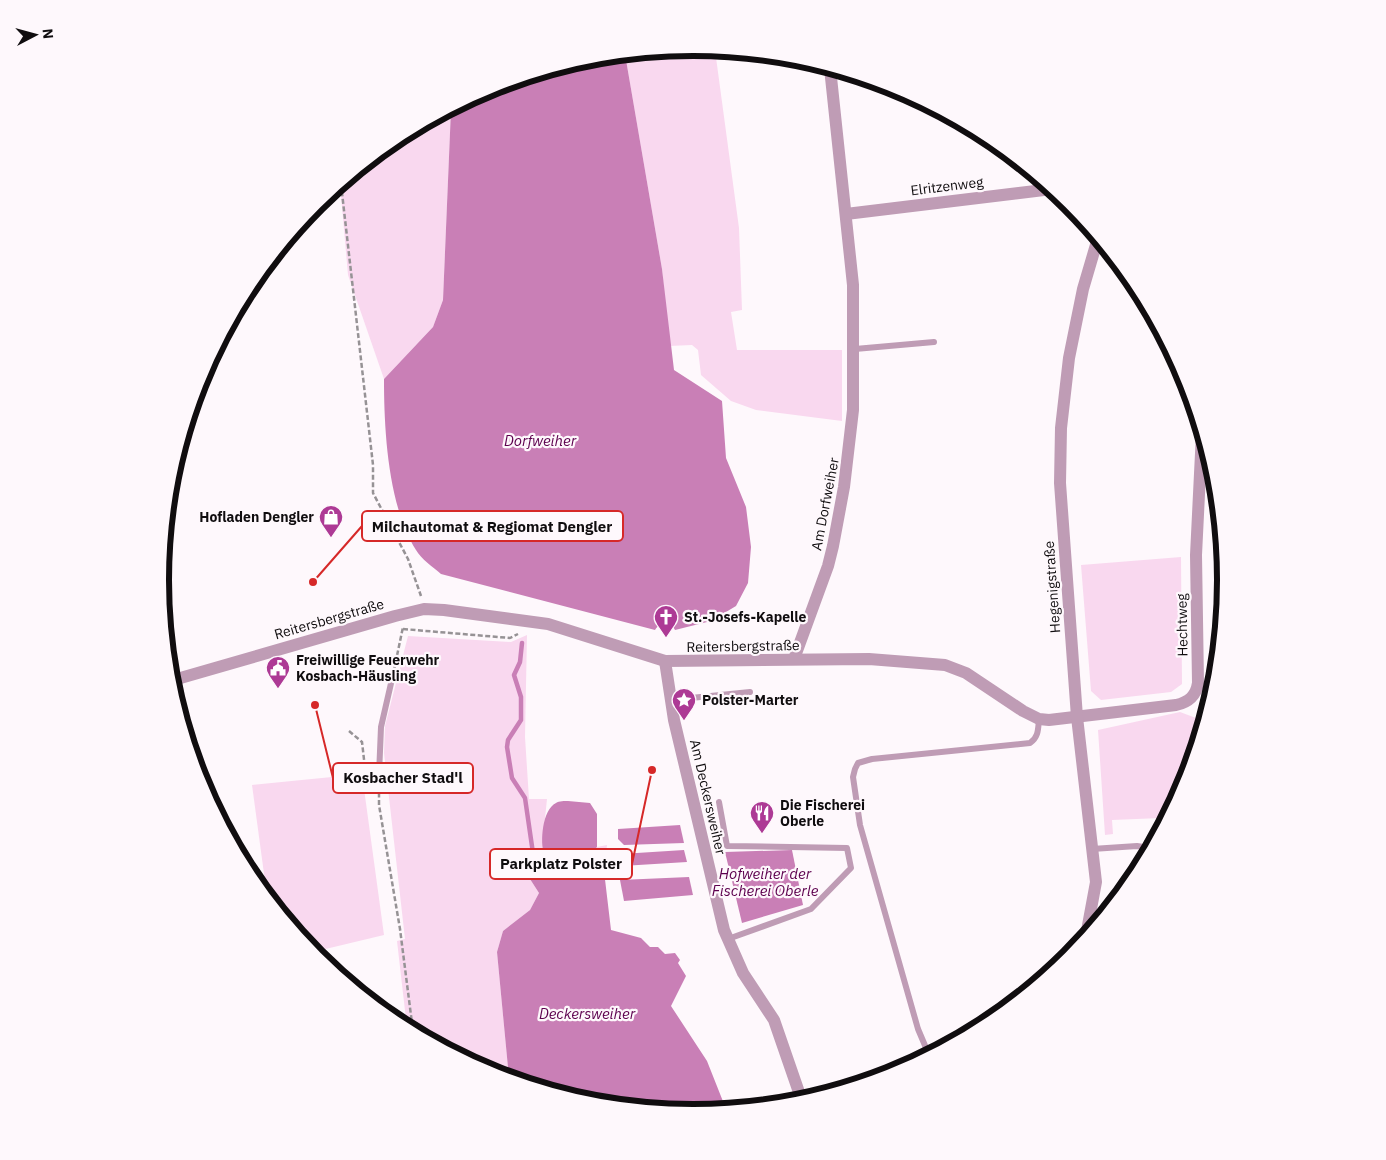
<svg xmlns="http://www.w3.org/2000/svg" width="1386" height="1160" viewBox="0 0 1386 1160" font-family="'IBM Plex Sans',sans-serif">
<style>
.green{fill:#f9d8ef}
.water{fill:#c97fb6}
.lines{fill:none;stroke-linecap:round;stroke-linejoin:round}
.stream{stroke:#c97fb6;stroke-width:4.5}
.path{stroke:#969295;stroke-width:2.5;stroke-dasharray:5 2.5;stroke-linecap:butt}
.service{stroke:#bf9cb5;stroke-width:6}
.minor{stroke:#bf9cb5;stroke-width:12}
.labels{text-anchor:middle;stroke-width:4.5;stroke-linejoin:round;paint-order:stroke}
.street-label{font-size:14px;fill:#100d0f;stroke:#fef8fc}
.poi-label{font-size:14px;font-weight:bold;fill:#100d0f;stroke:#fef8fc;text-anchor:start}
.water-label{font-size:15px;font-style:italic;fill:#5d004e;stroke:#fef8fc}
.rim{fill:none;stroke:#100d0f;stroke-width:6}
.leader{fill:none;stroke:#d62828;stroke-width:2}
.callout-dot{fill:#d62828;stroke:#fef8fc;stroke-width:2}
.callout{fill:#fef8fc;stroke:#d62828;stroke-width:2}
.callout-label{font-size:15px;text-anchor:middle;font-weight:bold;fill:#100d0f}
</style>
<rect width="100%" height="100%" fill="#fef8fc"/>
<g class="green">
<polygon points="693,48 715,50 739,228 742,310 731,312 737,350 842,350 842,421 756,410 731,401 701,375 698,350 692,345 669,346 662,269 625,54"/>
<polygon points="451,109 443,300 433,327 384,379 348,275 340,184 397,137"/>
<polygon points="1181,557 1182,684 1171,692 1101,700 1091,691 1081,565"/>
<polygon points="527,635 525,737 529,799 547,799 542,847 544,855 551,857 592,852 597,847 607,845 604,871 543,872 530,879 539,893 530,910 503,931 497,952 509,1078 489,1072 407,1028 397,941 405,939 384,753 385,726 408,636 511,642"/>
<polygon points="1180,712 1204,721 1185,784 1163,825 1161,818 1112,820 1113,834 1105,835 1098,730"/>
<polygon points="362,774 384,935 313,952 267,896 252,785"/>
</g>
<g class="water">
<path d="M625,54L662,269L674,370L722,401L726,458L746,507L751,547L748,583L736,606L711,621L675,630L672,625C663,623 660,623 655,630L441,574C433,567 421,559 416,550C388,506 384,430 384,379L433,327L443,300L451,109L489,88L589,58Z"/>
<path d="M568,801L590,803L597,814V847L592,852L551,857L544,855C540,842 542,810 556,803C559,801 565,801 568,801Z"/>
<polygon points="680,825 684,843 624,845 618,839 618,829"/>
<polygon points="684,850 687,862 622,866 618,861 621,854"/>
<polygon points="792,850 803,905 742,923 725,852"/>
<polygon points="535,867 543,872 604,871 611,930 641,938 650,947 658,947 665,954 675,953 680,960 678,963 686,976 671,1006 707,1061 726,1109 693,1112 589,1102 509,1078 497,952 503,931 530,910 539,893 530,879"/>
<polygon points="689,877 693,895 624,901 620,880"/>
</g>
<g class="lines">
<polyline class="stream" points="522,643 520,662 514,675 521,697 521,720 508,740 507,747 512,778 525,798 535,867"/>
<g class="path">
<polyline points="341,184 373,465 373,493 408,559 421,596"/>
<polyline points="403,629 510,638 518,634"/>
<polyline points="394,670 403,627"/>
<polyline points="349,731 362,742 365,768 370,770"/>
<polyline points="379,785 379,805 400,929 413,1031"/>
</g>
<g class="service">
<polyline points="855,349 934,342"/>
<polyline points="671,700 750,692"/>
<polyline points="379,775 381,727 392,679"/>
<polyline points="719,802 727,846 847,848 851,868 811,909 728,939"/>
<polyline points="1092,849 1137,846 1150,848"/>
<path d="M929,1055L918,1029L860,825L853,777L855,769L858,763L872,759L1030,743C1039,737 1038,728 1039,719"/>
</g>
<g class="minor">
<polyline points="846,214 1052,189"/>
<polyline points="794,659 828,566 833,546 844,487 853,410 853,285 830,68"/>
<polyline points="665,661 674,720 724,930 743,973 774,1020 802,1101"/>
<path d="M170,681L395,616L424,609L444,610L548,624L665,661L869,659L945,665L966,673L1023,711L1039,719L1049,720L1176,705C1189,702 1196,696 1198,683L1196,555L1202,433"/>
<polyline points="1086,936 1096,882 1077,717 1060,483 1061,428 1069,358 1083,289 1098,238"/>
<polyline points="884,1076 921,1059"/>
</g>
</g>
<defs>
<g id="shop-pin" transform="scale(1.25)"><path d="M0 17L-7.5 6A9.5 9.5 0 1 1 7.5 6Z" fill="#ad3a95" stroke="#fef8fc"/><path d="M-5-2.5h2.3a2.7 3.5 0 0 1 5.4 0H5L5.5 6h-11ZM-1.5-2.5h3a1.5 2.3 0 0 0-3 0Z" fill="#fff"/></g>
<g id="church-pin" transform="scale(1.25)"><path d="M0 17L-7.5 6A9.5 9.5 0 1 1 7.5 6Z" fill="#ad3a95" stroke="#fef8fc"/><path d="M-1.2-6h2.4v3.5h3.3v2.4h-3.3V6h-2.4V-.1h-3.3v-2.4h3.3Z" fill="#fff"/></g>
<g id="civic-pin" transform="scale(1.25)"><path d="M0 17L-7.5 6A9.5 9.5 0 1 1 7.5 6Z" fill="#ad3a95" stroke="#fef8fc"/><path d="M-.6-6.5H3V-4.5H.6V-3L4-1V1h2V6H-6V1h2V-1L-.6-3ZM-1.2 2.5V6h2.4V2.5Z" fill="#fff"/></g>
<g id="sight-pin" transform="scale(1.25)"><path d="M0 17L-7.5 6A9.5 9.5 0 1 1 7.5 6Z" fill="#ad3a95" stroke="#fef8fc"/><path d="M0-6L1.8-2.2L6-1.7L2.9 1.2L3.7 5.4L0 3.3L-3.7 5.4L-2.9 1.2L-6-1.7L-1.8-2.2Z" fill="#fff"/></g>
<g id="restaurant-pin" transform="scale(1.25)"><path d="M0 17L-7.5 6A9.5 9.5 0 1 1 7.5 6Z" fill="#ad3a95" stroke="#fef8fc"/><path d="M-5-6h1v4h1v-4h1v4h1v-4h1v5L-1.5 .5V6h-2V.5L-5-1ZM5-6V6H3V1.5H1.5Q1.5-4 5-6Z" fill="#fff"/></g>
</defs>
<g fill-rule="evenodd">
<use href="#shop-pin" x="331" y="517"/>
<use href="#church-pin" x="666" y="617"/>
<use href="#civic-pin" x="278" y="668"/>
<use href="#sight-pin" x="684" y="700"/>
<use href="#restaurant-pin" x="762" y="813"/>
</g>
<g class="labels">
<g class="street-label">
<text transform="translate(947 186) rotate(-7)" y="5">Elritzenweg</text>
<text transform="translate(825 504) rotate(-79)" y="5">Am Dorfweiher</text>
<text transform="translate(1052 587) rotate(-94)" y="5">Hegenigstraße</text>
<text transform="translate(329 619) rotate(-16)" y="5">Reitersbergstraße</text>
<text transform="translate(1182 625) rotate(-91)" y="5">Hechtweg</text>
<text transform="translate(743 646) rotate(-1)" y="5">Reitersbergstraße</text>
<text transform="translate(708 797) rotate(77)" y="5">Am Deckersweiher</text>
</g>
<g class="poi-label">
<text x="314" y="522" text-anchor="end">Hofladen Dengler</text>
<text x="684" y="622">St.-Josefs-Kapelle</text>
<text x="296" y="665">Freiwillige Feuerwehr<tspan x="296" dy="16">Kosbach-Häusling</tspan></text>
<text x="702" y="705">Polster-Marter</text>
<text x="780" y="810">Die Fischerei<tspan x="780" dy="16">Oberle</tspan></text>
</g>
<g class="water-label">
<text x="540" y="446">Dorfweiher</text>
<text x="765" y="879">Hofweiher der<tspan x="765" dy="17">Fischerei Oberle</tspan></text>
<text x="587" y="1019">Deckersweiher</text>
</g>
</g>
<path d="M0 0H1386V1160H0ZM169 580a524 524 0 1 1 1048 0a524 524 0 1 1-1048 0Z" fill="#fef8fc" fill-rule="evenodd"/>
<path class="rim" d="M169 580a524 524 0 1 1 1048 0a524 524 0 1 1-1048 0Z"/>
<path class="leader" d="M313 582L362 526M315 705L333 778M652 770L632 864"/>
<g class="callout-dot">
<circle cx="313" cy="582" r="5"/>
<circle cx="315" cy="705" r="5"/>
<circle cx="652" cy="770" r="5"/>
</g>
<g class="callout">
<rect x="362" y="511" width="261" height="30" rx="5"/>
<rect x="333" y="763" width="140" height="30" rx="5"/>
<rect x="490" y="849" width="142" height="30" rx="5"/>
</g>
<g class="callout-label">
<text x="492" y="532">Milchautomat &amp; Regiomat Dengler</text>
<text x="403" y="783">Kosbacher Stad'l</text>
<text x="561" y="869">Parkplatz Polster</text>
</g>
<g transform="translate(35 35) rotate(84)" stroke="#fef8fc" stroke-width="4" paint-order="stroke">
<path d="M0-4L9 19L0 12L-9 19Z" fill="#100d0f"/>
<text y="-8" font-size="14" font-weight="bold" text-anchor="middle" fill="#100d0f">N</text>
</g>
</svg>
